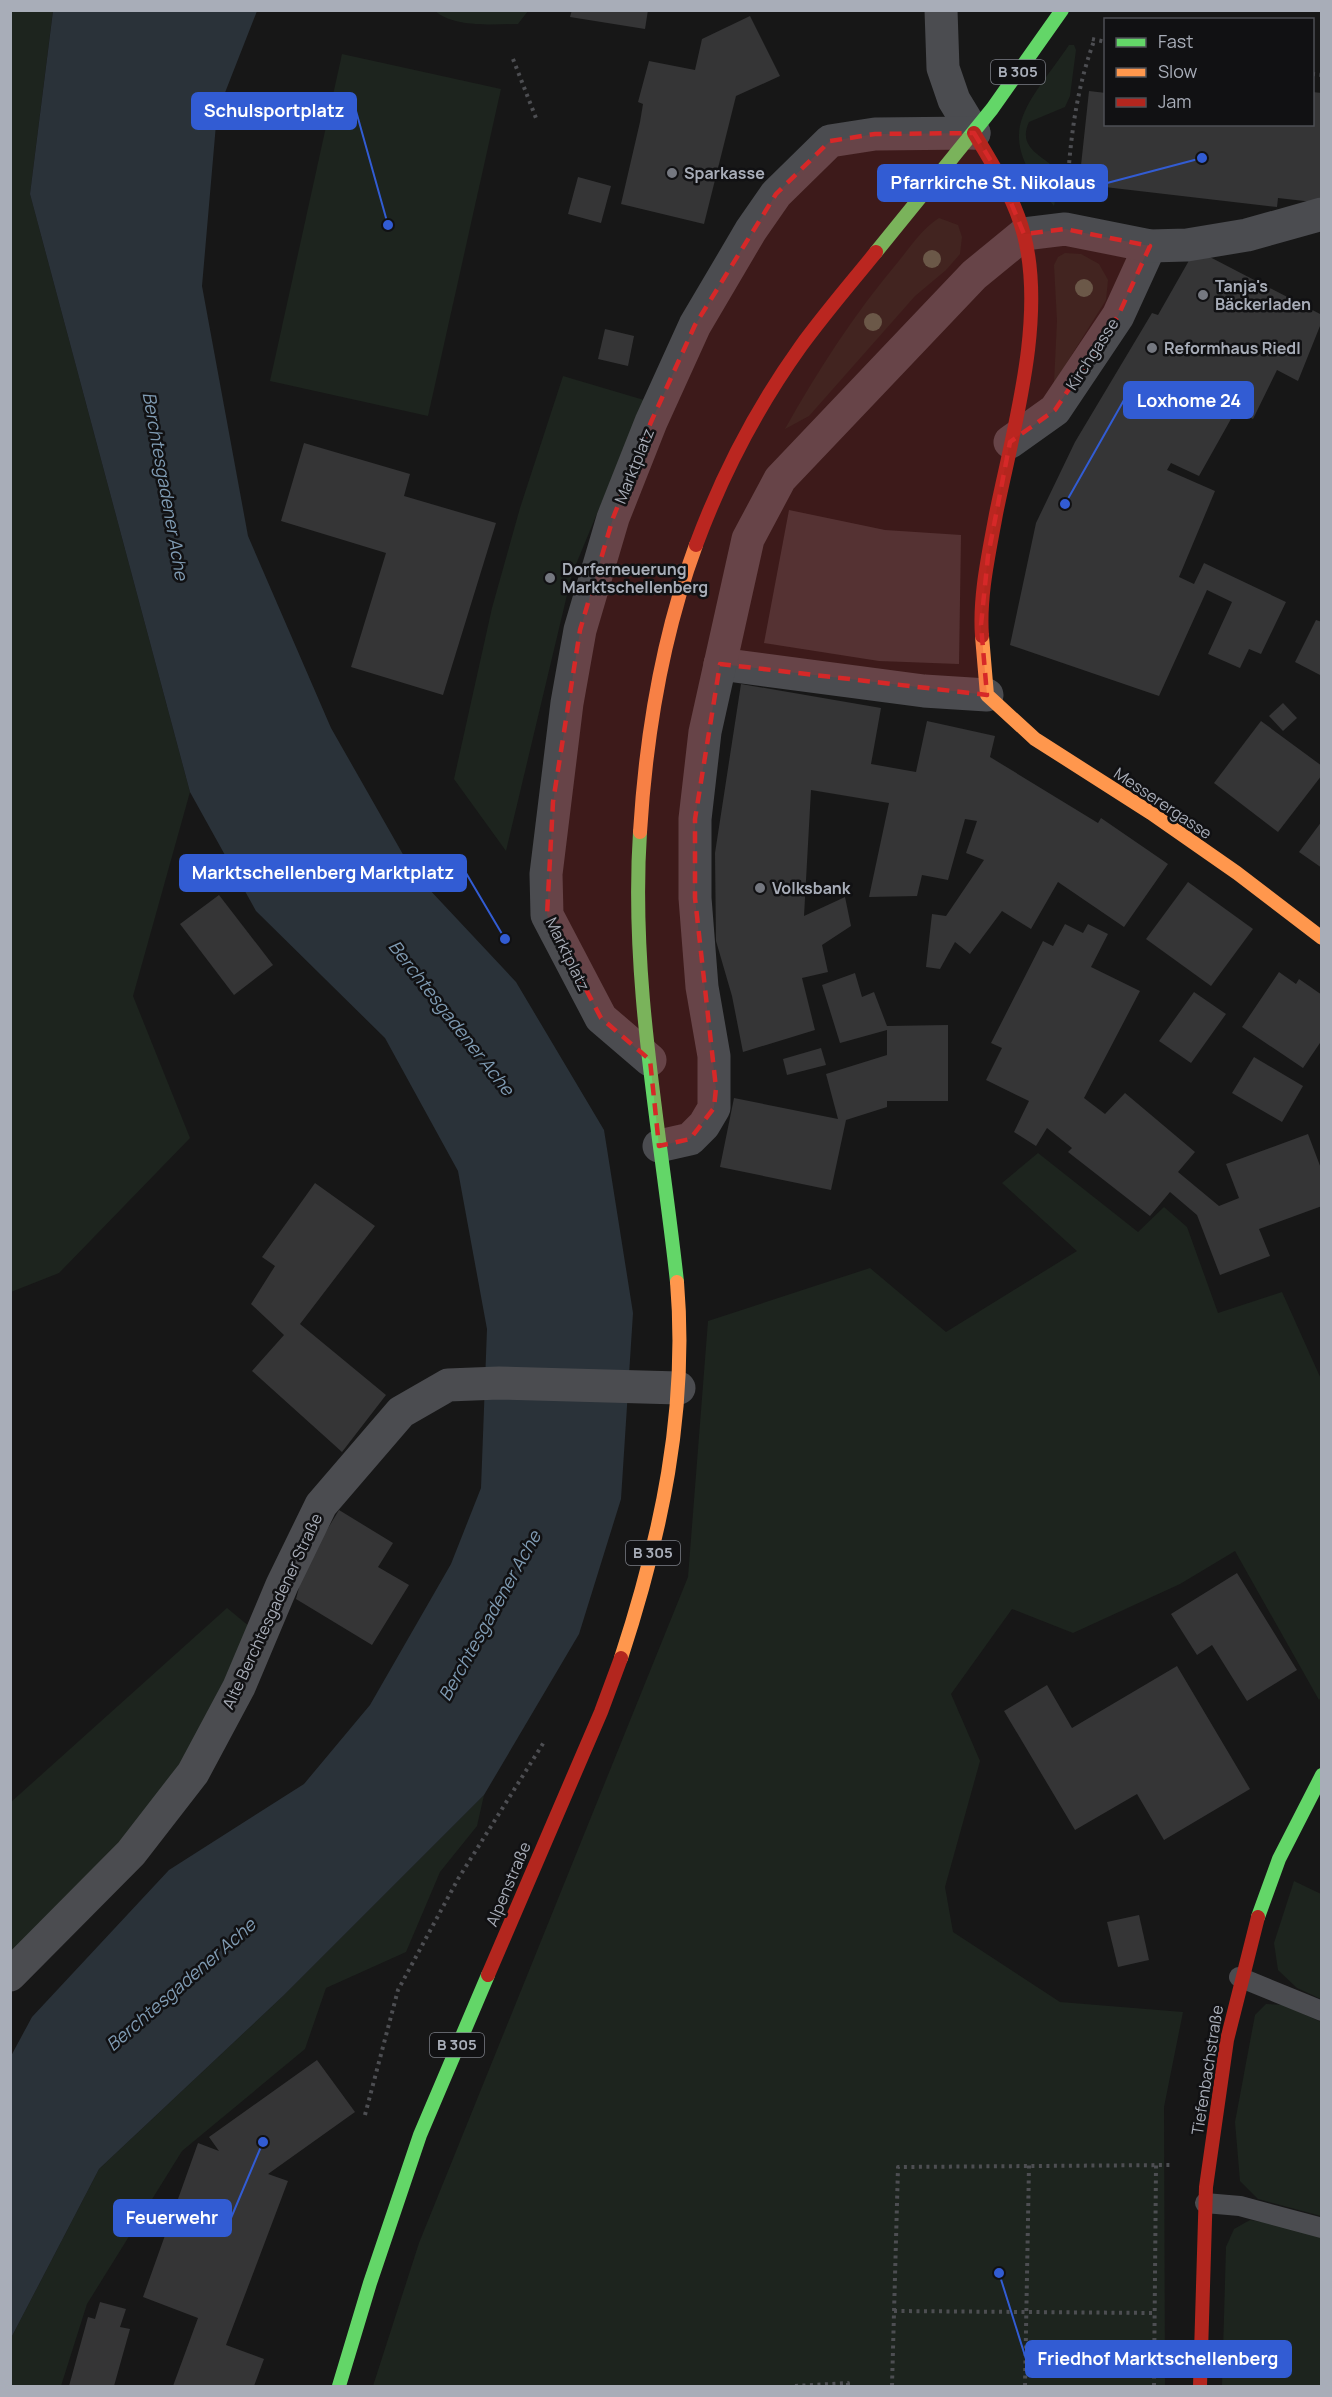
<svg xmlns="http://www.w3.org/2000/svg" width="1332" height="2397" viewBox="0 0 1332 2397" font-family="Manrope,sans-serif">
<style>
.green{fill:#1d241e}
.water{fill:#2a3239}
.building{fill:#353536}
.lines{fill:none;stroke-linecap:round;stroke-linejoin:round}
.path{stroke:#4d4e52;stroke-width:4;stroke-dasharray:3 4.5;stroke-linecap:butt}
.lane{stroke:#4b4c50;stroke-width:20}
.street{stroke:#4b4c50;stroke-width:33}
.fast{stroke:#63d668;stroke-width:14}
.slow{stroke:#ff974d;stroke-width:14}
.jam{stroke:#b3261e;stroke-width:14}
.tree{fill:#506451}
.marked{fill:#d62828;fill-opacity:0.2;stroke:#d62828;stroke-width:4.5;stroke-dasharray:12 8;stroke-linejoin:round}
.poi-dot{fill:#757880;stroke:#111113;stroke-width:2}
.labels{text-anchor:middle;stroke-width:5;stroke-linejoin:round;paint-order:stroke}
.shield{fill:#111113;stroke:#7b7e86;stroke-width:1.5}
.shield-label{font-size:15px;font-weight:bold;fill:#a8adb8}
.poi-label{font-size:16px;font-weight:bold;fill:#a8adb8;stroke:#111113;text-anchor:start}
.street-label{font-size:16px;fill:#a8adb8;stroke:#111113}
.water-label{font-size:18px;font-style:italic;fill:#7f9bb3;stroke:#111113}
.leader{fill:none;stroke:#325cd3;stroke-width:2}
.callout-dot{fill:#325cd3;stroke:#111113;stroke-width:2}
.callout{fill:#325cd3;stroke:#325cd3;stroke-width:2}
.callout-label{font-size:18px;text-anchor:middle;font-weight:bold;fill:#fff}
</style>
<rect width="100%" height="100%" fill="#171717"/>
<g class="green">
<polygon points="53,10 30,194 190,792 133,996 190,1138 59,1273 11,1292 10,11"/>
<path d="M435,11H528L518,24C493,24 455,28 435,11Z"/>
<path d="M1069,45H1074L1076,50L1070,96L1065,107L1029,122C1017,148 1042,155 1057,170L1059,181L1054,206C992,132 1022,113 1069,45Z"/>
<polygon points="342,54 501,89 428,416 270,381"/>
<path d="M939,218L958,225L962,237L960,254L946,270L915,296L809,416L785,429C818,370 855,313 898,262C911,246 922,229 939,218Z"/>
<polygon points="1065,253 1081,254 1099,264 1108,280 1106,300 1054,383 1057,321 1054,265 1058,257"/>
<polygon points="563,376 644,400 572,574 506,851 454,779 492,608 520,508"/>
<polygon points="1038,1153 1138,1232 1164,1207 1187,1227 1218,1313 1282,1292 1321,1379 1322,1696 1319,1700 1235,1551 1180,1584 1073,1633 1012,1609 951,1694 980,1761 945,1887 953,1932 1060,2002 1183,2012 1164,2107 1165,2386 373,2386 419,2243 688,1577 708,1321 870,1268 946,1332 1077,1251 1002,1183"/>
<polygon points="227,1608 250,1627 228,1677 183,1760 122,1845 11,1956 10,1803"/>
<polygon points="484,1795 477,1826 440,1872 406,1952 326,1988 305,2049 182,2151 87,2304 61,2386 11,2386 11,2338 99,2169 283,1996"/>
<polygon points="1294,1881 1321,1894 1321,1999 1297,1988 1278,1970 1274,1943"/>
<polygon points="1266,2004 1284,2005 1321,2022 1321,2216 1258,2199 1240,2181 1235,2122 1255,2015"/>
<polygon points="1250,2220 1281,2225 1321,2236 1321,2386 1222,2386 1226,2247 1234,2229"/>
</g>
<polygon class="water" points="53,11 257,11 217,113 202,286 248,536 331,728 413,872 516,982 604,1130 633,1313 621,1499 579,1634 484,1795 283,1996 99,2169 11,2338 11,2056 32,2017 169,1870 304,1784 370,1705 451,1564 481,1488 487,1329 458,1171 385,1038 256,911 190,792 30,194"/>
<g class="building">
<polygon points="572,10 648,10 645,29 570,17"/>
<polygon points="750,16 780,76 736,96 704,224 621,204 640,122 643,104 638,102 649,61 695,70 702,39"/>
<polygon points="1089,91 1106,93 1106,124 1312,124 1312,92 1322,93 1322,203 1278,198 1277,207 1079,184"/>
<polygon points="578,177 611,186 601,223 568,214"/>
<polygon points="1206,255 1322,315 1322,321 1298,381 1277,370 1253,419 1236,410 1199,476 1171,463 1167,470 1215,491 1179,577 1194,584 1204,563 1286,602 1261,654 1249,649 1240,668 1208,654 1232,602 1207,590 1159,696 1010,645 1036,523 1075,442 1152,313 1158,315 1191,257"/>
<polygon points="605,329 634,336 628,366 598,359"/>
<polygon points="304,443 410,474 404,496 496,523 443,695 351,667 386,553 281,521"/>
<polygon points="789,510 885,530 961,535 959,664 879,661 764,643"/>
<polygon points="1316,620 1322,622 1322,676 1295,662"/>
<polygon points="741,684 881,708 871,764 916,772 927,721 995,736 990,757 1098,823 1101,818 1168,864 1124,927 1058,882 1031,929 1002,911 970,954 955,942 940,969 926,967 932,914 946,916 984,860 966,853 977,821 965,819 948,880 922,875 917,896 869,897 889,803 811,790 804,916 845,897 851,926 822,945 828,972 802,978 815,1030 743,1052 732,996 716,941 715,853"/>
<polygon points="1283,703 1297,718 1283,731 1269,716"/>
<polygon points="1261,721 1322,766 1322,775 1278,832 1214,783"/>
<polygon points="1322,821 1322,868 1299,852"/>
<polygon points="1188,882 1253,929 1211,986 1146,939"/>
<polygon points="219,895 273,965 234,995 180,924"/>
<polygon points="1065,924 1083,933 1088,924 1108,934 1091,967 1140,991 1084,1098 1105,1114 1125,1093 1195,1152 1178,1172 1219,1206 1239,1198 1226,1164 1308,1134 1322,1171 1322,1206 1259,1229 1270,1256 1220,1275 1197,1215 1170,1192 1150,1216 1068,1152 1072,1148 1047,1128 1036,1146 1014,1132 1029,1101 986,1080 1002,1048 991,1043 1043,941 1053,946"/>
<polygon points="1279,972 1296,984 1299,979 1322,995 1322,1040 1303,1068 1242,1027"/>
<polygon points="855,973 862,997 874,992 887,1026 948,1025 948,1101 887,1101 887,1107 846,1120 831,1190 720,1167 734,1098 838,1119 826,1074 887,1055 887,1030 840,1043 822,985"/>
<polygon points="1194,992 1226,1014 1191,1063 1159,1041"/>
<polygon points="821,1048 826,1065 787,1075 783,1059"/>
<polygon points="1254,1057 1303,1086 1282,1122 1232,1093"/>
<polygon points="315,1183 375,1226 300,1324 386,1395 342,1452 252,1371 284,1335 251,1304 275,1266 262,1257"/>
<polygon points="339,1510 393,1543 378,1567 409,1585 372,1645 296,1599 304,1568"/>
<polygon points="1237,1573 1297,1670 1247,1701 1212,1645 1197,1655 1171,1614"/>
<polygon points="1177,1666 1250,1789 1164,1840 1137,1794 1075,1830 1004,1711 1047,1685 1072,1728"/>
<polygon points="1139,1915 1149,1960 1118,1967 1107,1922"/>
<polygon points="317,2060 355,2112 268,2174 288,2181 226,2345 264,2359 254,2386 173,2386 198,2318 143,2297 198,2143 219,2151 209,2137"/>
<polygon points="100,2302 126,2309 120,2327 130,2329 114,2386 69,2386 88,2317 95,2319"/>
</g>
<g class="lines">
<g class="path">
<polyline points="1092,39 1106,42"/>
<polyline points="513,59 536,118"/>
<polyline points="1312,74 1322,75"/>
<path d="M1067,193C1070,141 1076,90 1094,41"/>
<polyline points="365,2115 398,1990 458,1879 544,1742"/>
<polyline points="894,2311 1155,2313"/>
<polyline points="795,2386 848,2383 848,2386"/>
<polyline points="892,2386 898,2167 1171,2165"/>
<polyline points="1025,2386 1029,2165"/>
<polyline points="1154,2386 1156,2165"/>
</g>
<g class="lane">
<polyline points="1239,1977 1322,2011"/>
<polyline points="1205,2203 1240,2206 1322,2228"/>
</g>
<g class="street">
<polyline points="941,10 943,68 954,100 974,133"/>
<polyline points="1010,442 1055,410 1118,316 1150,246"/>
<polyline points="720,664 924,691 987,695"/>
<polyline points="650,1060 601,1018 547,915 546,874 567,703 580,630 613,518 651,422 695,325 751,230 776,194 830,141 875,134 974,133"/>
<polyline points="659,1146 690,1139 704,1125 714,1108 714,1056 702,987 695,898 695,819 705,732 748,539 780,479 974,275 1024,234 1065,229 1150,246 1187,245 1247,235 1322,214"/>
<polyline points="10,1975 131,1853 193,1773 239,1687 282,1585 321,1505 401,1412 448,1385 499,1383 679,1388"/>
</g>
<g class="fast">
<polyline points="876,252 992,109 1062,10"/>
<path d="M640,832C630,983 661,1133 677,1282"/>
<polyline points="1258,1917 1279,1859 1322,1775"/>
<polyline points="339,2386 370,2283 420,2135 488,1975"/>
</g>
<g class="slow">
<polyline points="982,636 987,695 1035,739 1151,813 1237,873 1322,938"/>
<path d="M640,832C646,735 662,637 696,545"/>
<path d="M621,1658C661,1536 688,1411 677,1282"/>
</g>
<g class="jam">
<path d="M974,133C993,165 1015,199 1024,235C1046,319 1013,430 996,514C989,553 979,596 982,636"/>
<path d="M696,545C722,475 758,406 801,346C825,313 851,283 876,252"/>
<polyline points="488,1975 601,1712 621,1658"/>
<polyline points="1200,2386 1206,2187 1227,2040 1258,1917"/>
</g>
</g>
<g class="tree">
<circle cx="932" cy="259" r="9"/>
<circle cx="1084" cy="288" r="9"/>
<circle cx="873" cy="322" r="9"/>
</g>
<path class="marked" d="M974,133L999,174L1024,234L1065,229L1150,246L1118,316L1055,410L1010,442L988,556L981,625L987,695L720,664L695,819V898L716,1088L714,1108L690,1139L659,1146L650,1060L601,1018L547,915L553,802L580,630L613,518L651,422L695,325L776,194L830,141L875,134Z"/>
<g class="poi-dot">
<circle cx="672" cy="173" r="6"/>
<circle cx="1203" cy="295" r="6"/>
<circle cx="1152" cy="348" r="6"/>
<circle cx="550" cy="578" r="6"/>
<circle cx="760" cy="888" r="6"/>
</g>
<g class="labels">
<g class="shield">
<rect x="991" y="60" width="54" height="24" rx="4.5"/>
<rect x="626" y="1541" width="54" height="24" rx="4.5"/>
<rect x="430" y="2033" width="54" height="24" rx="4.5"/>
</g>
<g class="shield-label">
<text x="1018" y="77">B 305</text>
<text x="653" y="1558">B 305</text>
<text x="457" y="2050">B 305</text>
</g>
<g class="poi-label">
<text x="684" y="179">Sparkasse</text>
<text x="1215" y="292">Tanja's<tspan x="1215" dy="18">Bäckerladen</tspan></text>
<text x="1164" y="354">Reformhaus Riedl</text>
<text x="562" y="575">Dorferneuerung<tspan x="562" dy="18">Marktschellenberg</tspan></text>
<text x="772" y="894">Volksbank</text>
</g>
<g class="street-label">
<text transform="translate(1092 354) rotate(-57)" y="6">Kirchgasse</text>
<text transform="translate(634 466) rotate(-68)" y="6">Marktplatz</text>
<text transform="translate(1163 803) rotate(34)" y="6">Messerergasse</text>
<text transform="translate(568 954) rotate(64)" y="6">Marktplatz</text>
<text transform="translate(272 1611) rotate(-65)" y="6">Alte Berchtesgadener Straße</text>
<text transform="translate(508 1884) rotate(-67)" y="6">Alpenstraße</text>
<text transform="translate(1207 2070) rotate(-81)" y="6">Tiefenbachstraße</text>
</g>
<g class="water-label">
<text transform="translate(165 486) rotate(80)" y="6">Berchtesgadener Ache</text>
<text transform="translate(451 1018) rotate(52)" y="6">Berchtesgadener Ache</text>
<text transform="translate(490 1616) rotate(-61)" y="6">Berchtesgadener Ache</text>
<text transform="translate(181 1985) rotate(-41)" y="6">Berchtesgadener Ache</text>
</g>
</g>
<path class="leader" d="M388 225L356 111M1202 158L1107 183M1065 504L1124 400M505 939L466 873M263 2142L231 2218M999 2273L1026 2359"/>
<g class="callout-dot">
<circle cx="388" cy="225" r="6"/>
<circle cx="1202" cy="158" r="6"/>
<circle cx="1065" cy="504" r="6"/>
<circle cx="505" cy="939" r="6"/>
<circle cx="263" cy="2142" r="6"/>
<circle cx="999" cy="2273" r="6"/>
</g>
<g class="callout">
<rect x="192" y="93" width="164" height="36" rx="6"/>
<rect x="878" y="165" width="229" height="36" rx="6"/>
<rect x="1124" y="382" width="129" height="36" rx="6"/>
<rect x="180" y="855" width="286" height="36" rx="6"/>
<rect x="114" y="2200" width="117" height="36" rx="6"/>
<rect x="1026" y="2341" width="265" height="36" rx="6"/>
</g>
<g class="callout-label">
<text x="274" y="117">Schulsportplatz</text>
<text x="993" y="189">Pfarrkirche St. Nikolaus</text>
<text x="1189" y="407">Loxhome 24</text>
<text x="323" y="879">Marktschellenberg Marktplatz</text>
<text x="172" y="2224">Feuerwehr</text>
<text x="1158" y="2365">Friedhof Marktschellenberg</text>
</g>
<rect width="1332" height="2397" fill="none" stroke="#a8adb8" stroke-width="24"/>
<rect x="1104" y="18" width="210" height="108" fill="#111113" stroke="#4d4f55" stroke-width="1.5"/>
<rect x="1116" y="38" width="30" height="9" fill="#63d668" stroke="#4d4f55" stroke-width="1.5"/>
<text x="1158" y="48" font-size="18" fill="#a8adb8">Fast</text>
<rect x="1116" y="68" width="30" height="9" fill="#ff974d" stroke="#4d4f55" stroke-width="1.5"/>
<text x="1158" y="78" font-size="18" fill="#a8adb8">Slow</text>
<rect x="1116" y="98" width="30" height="9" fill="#b3261e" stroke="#4d4f55" stroke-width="1.5"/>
<text x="1158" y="108" font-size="18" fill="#a8adb8">Jam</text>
</svg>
